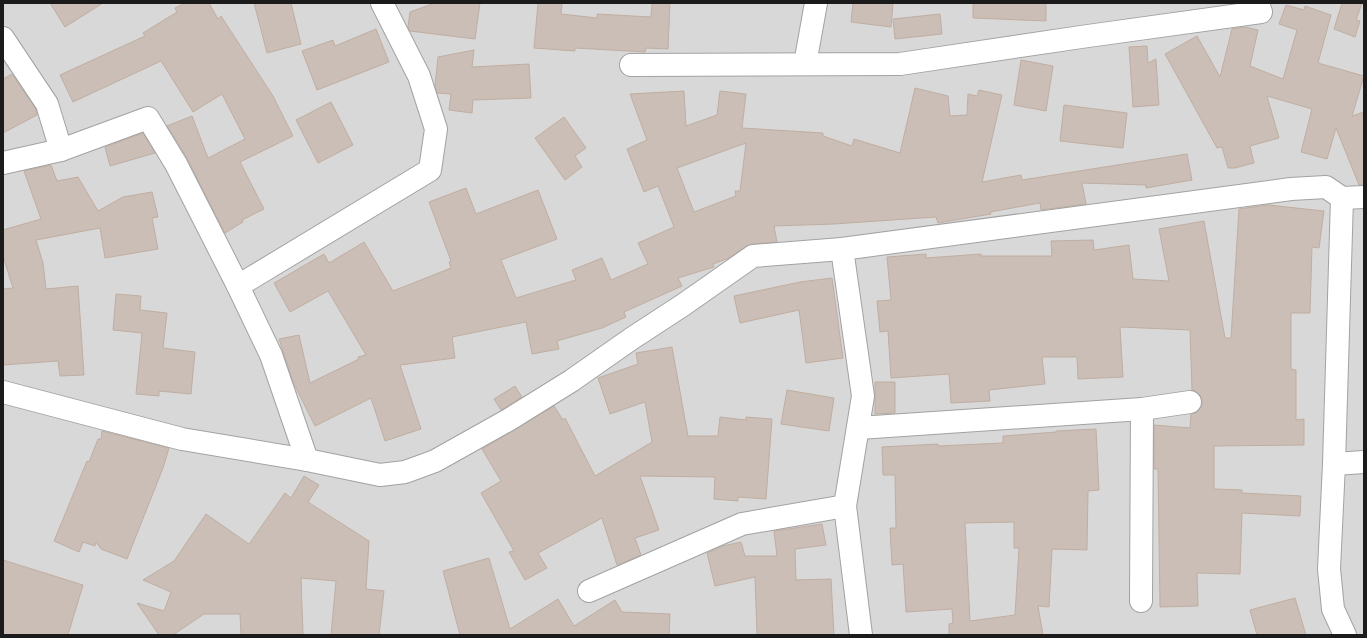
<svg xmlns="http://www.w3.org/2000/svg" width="1367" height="638" viewBox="0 0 1367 638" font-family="'Exo 2',sans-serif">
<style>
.residential{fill:#d9d8d8}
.building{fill:#cabeb6;stroke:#c0aea1;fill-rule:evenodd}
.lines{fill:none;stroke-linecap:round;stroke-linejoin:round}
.minor-casing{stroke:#a2a2a2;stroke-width:24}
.minor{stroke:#fff;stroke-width:22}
</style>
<rect width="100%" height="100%" fill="#eee9e0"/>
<rect class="residential" x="3" y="3" width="1361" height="632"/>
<g class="building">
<polygon points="50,3 103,3 65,27"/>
<polygon points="185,3 209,3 218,19 221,16 273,96 293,136 240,162 264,209 242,220 243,222 225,233 187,158 167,126 192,116 208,158 245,139 222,94 193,112 161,61 73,102 60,75 145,36 143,33 177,12 175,8"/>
<polygon points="254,3 291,3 301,44 267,53"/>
<polygon points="435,3 480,3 475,39 410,31 408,27 410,12"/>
<polygon points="538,3 562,3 561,14 597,18 597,14 651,17 652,3 670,3 668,49 646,48 645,52 575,48 575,51 534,48"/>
<polygon points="853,3 893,3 891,27 851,22"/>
<polygon points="973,3 1046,3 1046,21 973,18"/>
<polygon points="1342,3 1362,3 1356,20 1360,21 1355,37 1334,29"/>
<polygon points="1286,5 1304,10 1305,6 1331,15 1318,63 1364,76 1352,116 1364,112 1364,185 1359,185 1336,128 1327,159 1301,152 1312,109 1267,96 1279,138 1250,146 1254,163 1235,168 1228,168 1222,147 1217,148 1165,54 1197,36 1220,77 1232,29 1245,27 1258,30 1250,66 1283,79 1297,30 1279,24"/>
<polygon points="940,14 942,34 895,39 893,19"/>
<polygon points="376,29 389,62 317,90 302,51 333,40 335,46"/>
<polygon points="1147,46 1148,63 1156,59 1159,105 1133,107 1129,47"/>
<polygon points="474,50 472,67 529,64 531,98 473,100 472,113 449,110 451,94 437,93 435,86 438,57"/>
<polygon points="1021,60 1053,66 1046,111 1014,105"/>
<polygon points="12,74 36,109 37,115 3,133 3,79"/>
<path d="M915,88L948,96L950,116L967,115L968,94L977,96L979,90L1002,95L982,182L1021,175L1022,180L1187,154L1192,180L1146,188V185L1082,183L1086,204L1041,210L1040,203L990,212L991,214L938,223L936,217L834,224L774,226L777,242L752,244L746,246L729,258L713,264L714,267L678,278L682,286L624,312L626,317L602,328L557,341L559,349L532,354L526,322L452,337L455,358L400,365L421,429L385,441L371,398L315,426L293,382L279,339L299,335L310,383L359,359L358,357L366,355L328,291L290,312L274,283L324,254L329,263L364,242L393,291L451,268L449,262L451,261L429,202L466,188L476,214L538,190L557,239L501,260L516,298L576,280L572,270L602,258L611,280L648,264L638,243L674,227L658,186L644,192L627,149L647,140L630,94L684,91L686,126L717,115L720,91L746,94L742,128L823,133V136L852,146L854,139L900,153ZM746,143L740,191H735L736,196L694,212L677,168Z"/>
<polygon points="331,102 353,145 318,163 296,120"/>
<polygon points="1064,105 1127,113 1123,148 1060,141"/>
<polygon points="564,117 586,148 575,156 582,167 565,180 535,138"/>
<polygon points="143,133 155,153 110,166 105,147"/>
<polygon points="51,165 57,181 78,177 98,211 123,197 152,192 158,217 152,218 158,249 105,258 100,228 36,240 43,263 46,289 78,286 84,375 60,376 58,361 3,365 3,289 13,288 3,256 3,230 41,219 24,171"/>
<polygon points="1268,205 1324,211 1319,248 1312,247 1310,313 1291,313 1291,369 1296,370 1296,420 1304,419 1304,445 1214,446 1214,489 1242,490 1242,493 1301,496 1300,516 1242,513 1240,574 1197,573 1198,606 1160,607 1158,469 1154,469 1154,425 1190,428 1191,414 1197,412 1202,406 1202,400 1200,395 1195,391 1192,390 1190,330 1120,327 1123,377 1078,379 1077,357 1042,357 1045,384 989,390 990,401 951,403 949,374 891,378 888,331 880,332 877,301 891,300 887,257 926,254 926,258 981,254 981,256 1052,256 1051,241 1093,240 1094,250 1129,245 1133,279 1169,281 1159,229 1204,221 1225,338 1231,338 1239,209"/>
<polygon points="832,278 843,358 806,363 799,310 740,323 734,296 800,282"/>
<polygon points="116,294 141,296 140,310 167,313 163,348 195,352 191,394 159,391 159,396 136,394 142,333 113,330"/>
<polygon points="672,347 688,436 718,436 720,417 746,420 746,417 772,419 766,499 738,497 738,501 714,499 715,477 640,476 659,530 635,538 641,555 617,565 602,518 538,553 547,568 525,580 509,552 514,551 481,493 501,481 482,449 554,406 563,420 565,418 595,476 652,442 645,402 610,414 598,378 638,364 636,353"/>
<polygon points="875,382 895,382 895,413 875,414"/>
<polygon points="515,386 522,397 501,410 494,399"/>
<polygon points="787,390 834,398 829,431 781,424"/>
<path d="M1096,429L1099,490L1088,491L1087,550L1052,549L1049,607L1038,606L1043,635H949V624L953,623L952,609L906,612L903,564L892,565L890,528H896L895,475H883L882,447L938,444V446L1003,443V436L1056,432V431ZM1014,522V548H1019L1015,615L970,621L965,523Z"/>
<polygon points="102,431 169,448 163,468 127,559 101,549 96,542 95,546 83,542 79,552 54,541 87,461 89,462 98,439 101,439"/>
<polygon points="304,476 319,485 308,502 369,541 366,589 384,591 379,635 331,635 336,581 301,578 303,635 241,635 240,614 204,614 173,635 159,635 137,603 164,611 171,592 143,580 174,561 206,514 249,544 285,493 291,498"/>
<polygon points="822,524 826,545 795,549 796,580 831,579 834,635 757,635 755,577 715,586 707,553 723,546 741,542 745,556 777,556 774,531"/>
<polygon points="489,558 510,629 558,599 574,626 615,600 622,612 670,614 669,635 460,635 443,571"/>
<polygon points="3,560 83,585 68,635 3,635"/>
<polygon points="1295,598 1306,635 1257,635 1250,610"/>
</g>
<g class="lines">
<g class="minor-casing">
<g id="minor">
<polyline points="3,38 47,104 61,150"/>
<polyline points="805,64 816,3"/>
<polyline points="631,65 900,64 1088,36 1261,12 1258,3"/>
<polyline points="3,163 61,150 148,118 176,164 238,286 271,355 307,460"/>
<polyline points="1342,198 1334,464 1329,569 1333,609 1345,635"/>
<polyline points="842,249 863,396 845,506 861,635"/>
<polyline points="238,286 430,170 436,129 419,76 382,3"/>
<polyline points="3,392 182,439 307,460 380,475 405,472 435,461 510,419 571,381 631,339 683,305 753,256 842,249 1291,189 1326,187 1342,198 1364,197"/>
<polyline points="859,428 1142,409 1190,402"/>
<polyline points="1334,464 1364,462"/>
<polyline points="589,591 742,524 845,506"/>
<polyline points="1141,601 1142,409"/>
</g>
</g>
<use href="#minor" class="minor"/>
</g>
<rect width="1367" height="638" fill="none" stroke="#1b1b1b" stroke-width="8"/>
</svg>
